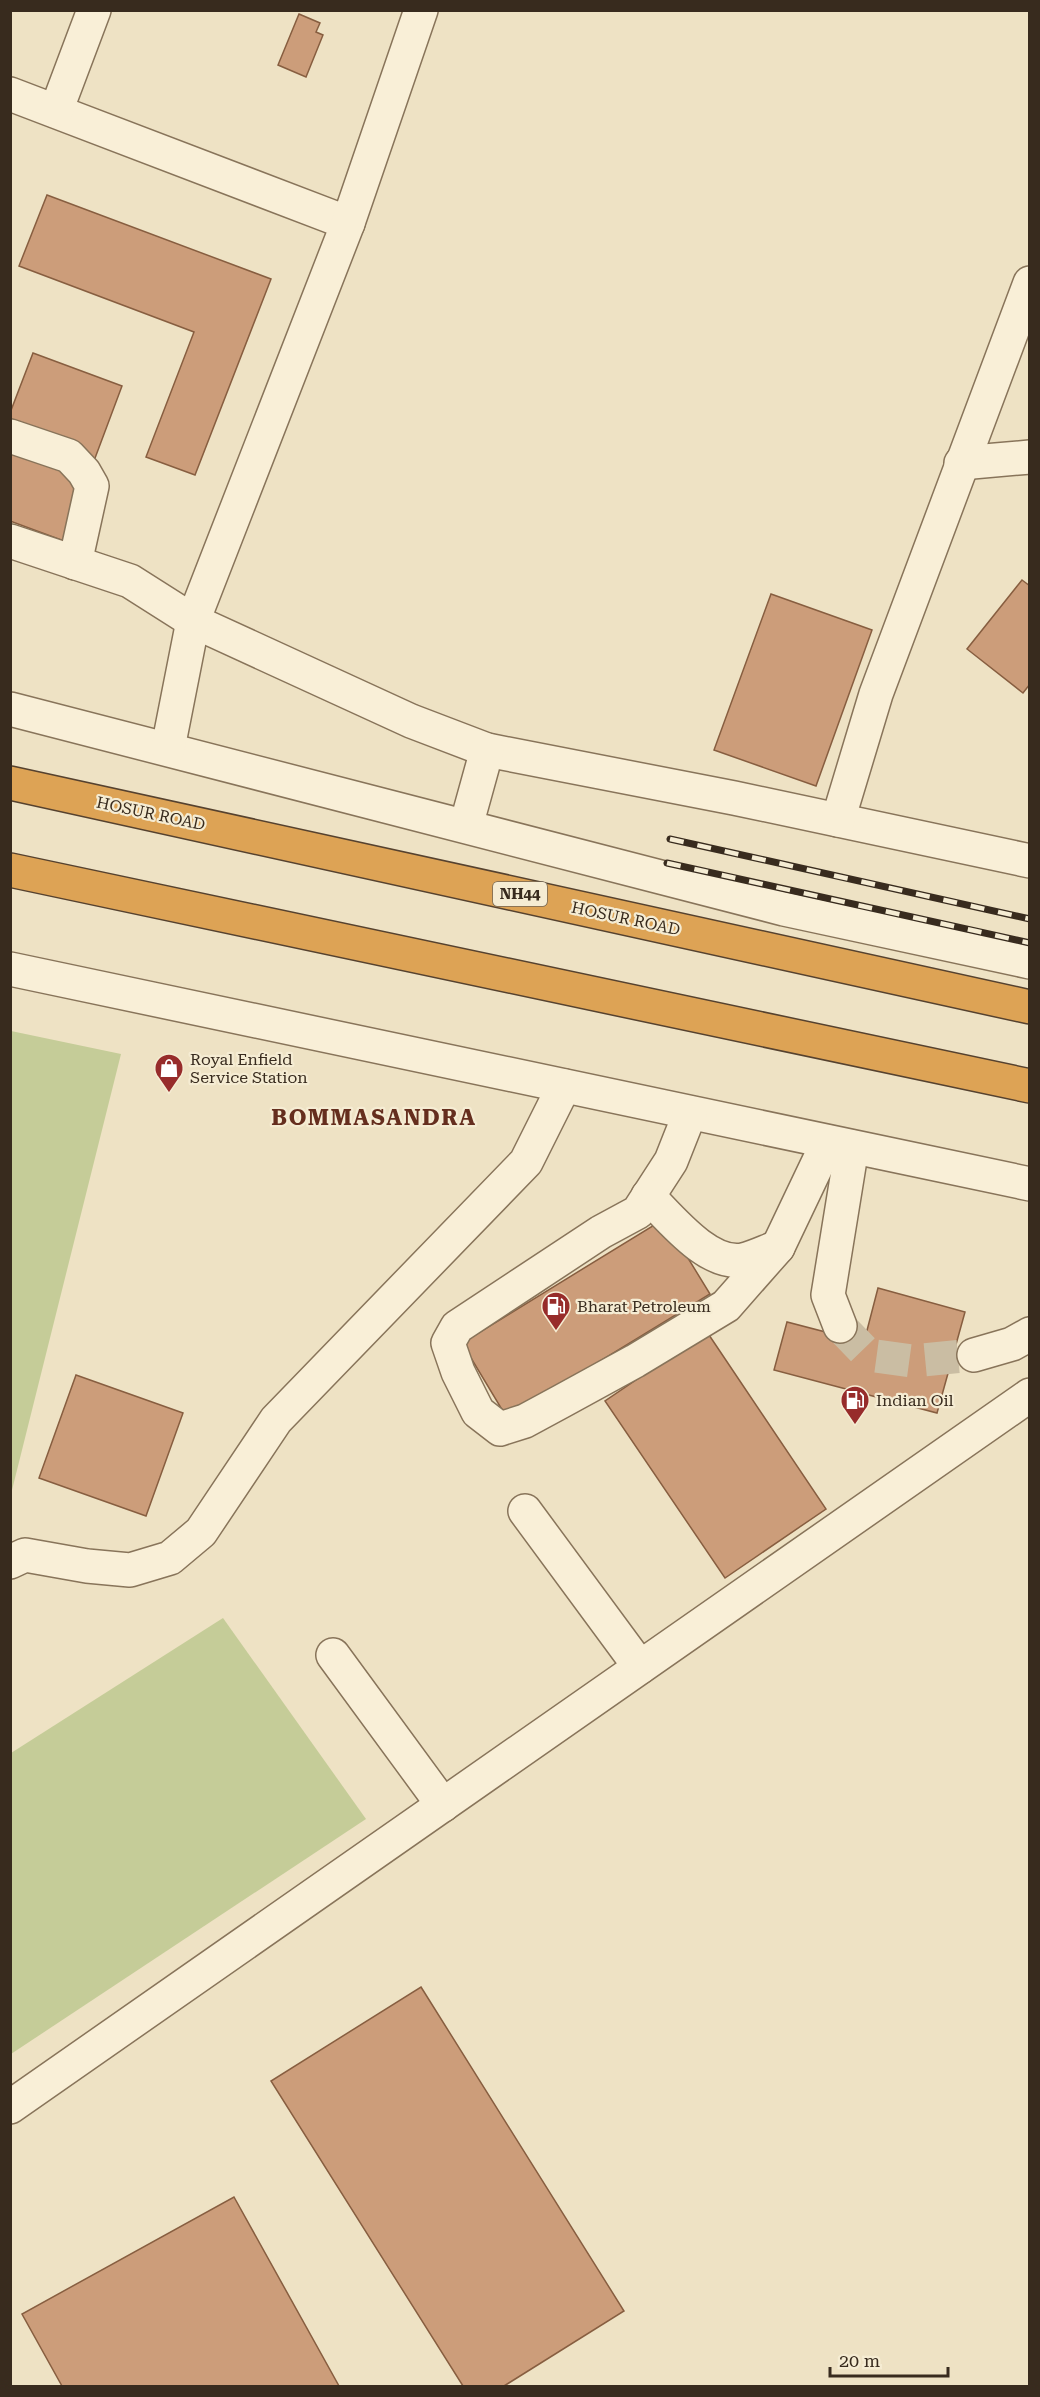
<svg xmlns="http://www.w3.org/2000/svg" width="1040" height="2397" viewBox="0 0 1040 2397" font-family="'Roboto Serif',serif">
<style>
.grass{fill:#c5cc98}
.building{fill:#cc9d7a;stroke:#875e40;stroke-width:1.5}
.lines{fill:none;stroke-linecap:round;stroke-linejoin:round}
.minor-tunnel{stroke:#cabda3;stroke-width:33;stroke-dasharray:33 16;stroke-linecap:butt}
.minor-casing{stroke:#88745a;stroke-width:36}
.highway-casing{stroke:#56422f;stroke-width:36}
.minor{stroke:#f9efd7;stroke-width:33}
.highway{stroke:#dda355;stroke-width:33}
.rail-casing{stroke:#382b1e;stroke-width:7}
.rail{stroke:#f5ecd3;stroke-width:4.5;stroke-dasharray:14;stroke-linecap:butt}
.labels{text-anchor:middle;stroke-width:4.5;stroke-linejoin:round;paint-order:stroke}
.shield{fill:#f5ecd3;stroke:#716554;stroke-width:1.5}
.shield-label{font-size:15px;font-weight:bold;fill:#382b1e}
.street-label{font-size:16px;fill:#382b1e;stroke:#f5ecd3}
.poi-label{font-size:16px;fill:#382b1e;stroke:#f5ecd3;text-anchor:start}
.district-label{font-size:22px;font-weight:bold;letter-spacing:1.5px;fill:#652e1e;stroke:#f5ecd3}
</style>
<rect width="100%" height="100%" fill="#eee2c4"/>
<g class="grass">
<polygon points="11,1031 121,1054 11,1494 10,1031"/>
<polygon points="223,1618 366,1819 11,2054 11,1753"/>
</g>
<g class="building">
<polygon points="299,14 320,23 316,32 323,35 306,77 278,65"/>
<polygon points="47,195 271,279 195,475 146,457 194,332 19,266"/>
<polygon points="33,353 122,386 64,541 10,521 10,413"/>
<polygon points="1022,580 1030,586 1030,684 1023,693 967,649"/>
<polygon points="771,594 872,630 816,786 714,750"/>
<polygon points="664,1219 710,1294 507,1418 462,1343"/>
<polygon points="878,1288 965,1312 937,1413 774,1370 787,1322 864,1342"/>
<polygon points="707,1332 826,1509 725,1578 605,1401"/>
<polygon points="76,1375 183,1413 146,1516 39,1478"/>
<polygon points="421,1987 624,2311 504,2386 463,2386 271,2081"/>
<polygon points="234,2197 339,2386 62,2386 22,2314"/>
</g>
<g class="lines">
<polyline class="minor-tunnel" points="840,1326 868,1355 912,1361 974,1355"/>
<g class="minor-casing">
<g id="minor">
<polyline points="10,94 348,223"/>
<polyline points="56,111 94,10"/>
<polyline points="10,436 69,456 84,472 92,486 75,563"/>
<polyline points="961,463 1030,457"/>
<polyline points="10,541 130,581 193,621 411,721 487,750 734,798 1030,861"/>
<polyline points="10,709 784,909 1030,962"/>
<polyline points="168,748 193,621 348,223 421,10"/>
<polyline points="838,820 876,694 1030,283"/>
<polyline points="466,826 487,750"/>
<polyline points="10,969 1030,1184"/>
<polyline points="690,1113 671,1161 638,1212 601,1232 457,1327 448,1343 458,1372 478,1412 500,1429 525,1421 562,1401 635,1361 726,1306 778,1247 828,1142"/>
<path d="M648,1196C671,1219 708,1266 743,1260C755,1257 767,1251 778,1247"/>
<polyline points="840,1326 828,1295 852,1147"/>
<polyline points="974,1355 1012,1344 1030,1334"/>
<polyline points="525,1511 640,1667"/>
<polyline points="10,1562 25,1555 87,1566 130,1570 170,1558 201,1532 276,1420 526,1162 564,1086"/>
<polyline points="333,1655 443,1805"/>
<polyline points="10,2107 1030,1395"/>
</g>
</g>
<g class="highway-casing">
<g id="highway">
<polyline points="10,783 1030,1007"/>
<polyline points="10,870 1030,1086"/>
</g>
</g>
<use href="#minor" class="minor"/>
<use href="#highway" class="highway"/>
<g class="rail-casing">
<g id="rail">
<polyline points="670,839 1030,919"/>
<polyline points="667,863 1030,943"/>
</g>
</g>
<use href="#rail" class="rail"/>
</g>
<defs>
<g id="shop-pin" transform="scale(1.5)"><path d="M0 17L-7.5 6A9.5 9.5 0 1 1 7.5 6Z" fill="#972c2b" stroke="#f5ecd3"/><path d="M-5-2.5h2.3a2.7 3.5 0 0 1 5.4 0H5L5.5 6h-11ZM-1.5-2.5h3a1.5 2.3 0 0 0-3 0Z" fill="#fff"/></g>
<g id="fuel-pin" transform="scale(1.5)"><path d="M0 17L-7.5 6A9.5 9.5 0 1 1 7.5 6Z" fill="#972c2b" stroke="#f5ecd3"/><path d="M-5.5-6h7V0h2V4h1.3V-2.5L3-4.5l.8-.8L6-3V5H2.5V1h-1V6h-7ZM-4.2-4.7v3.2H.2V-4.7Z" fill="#fff"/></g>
</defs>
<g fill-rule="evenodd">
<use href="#shop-pin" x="169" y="1068"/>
<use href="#fuel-pin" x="556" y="1306"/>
<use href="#fuel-pin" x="855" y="1400"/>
</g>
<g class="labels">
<rect class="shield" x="493" y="882" width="54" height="24" rx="4.5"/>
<g class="shield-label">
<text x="520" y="899">NH44</text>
</g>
<g class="street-label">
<text transform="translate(151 813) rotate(12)" y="6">HOSUR ROAD</text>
<text transform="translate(626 918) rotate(12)" y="6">HOSUR ROAD</text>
</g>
<g class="poi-label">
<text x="190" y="1065">Royal Enfield<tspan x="190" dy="18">Service Station</tspan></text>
<text x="577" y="1312">Bharat Petroleum</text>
<text x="876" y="1406">Indian Oil</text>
</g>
<g class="district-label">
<text x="374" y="1125">BOMMASANDRA</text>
</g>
</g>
<rect width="1040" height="2397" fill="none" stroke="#382b1e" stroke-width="24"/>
<path d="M830 2367v9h118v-9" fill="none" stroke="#382b1e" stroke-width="3"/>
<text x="839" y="2367" font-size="18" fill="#382b1e" stroke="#f5ecd3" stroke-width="4.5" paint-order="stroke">20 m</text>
</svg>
